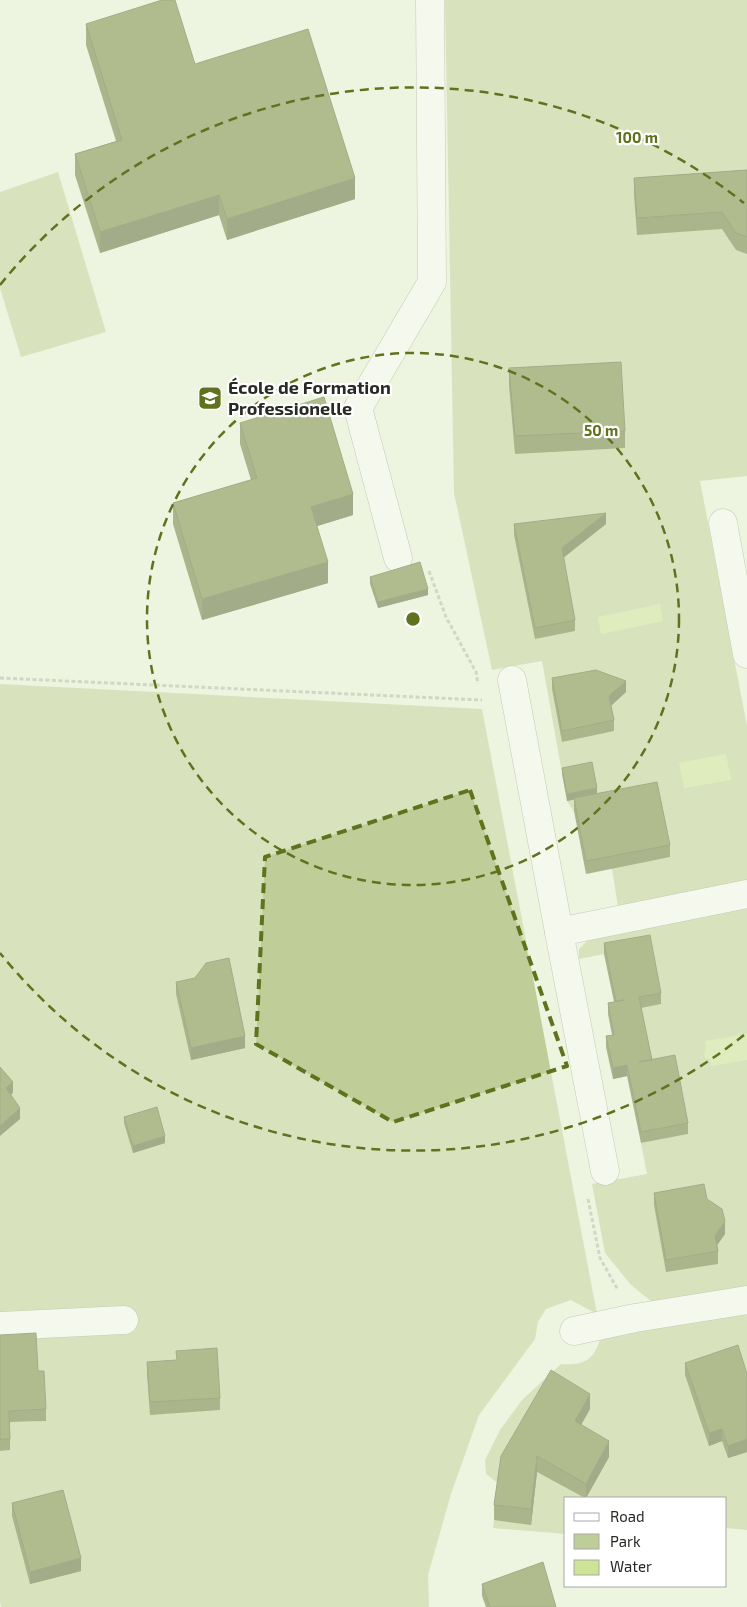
<svg xmlns="http://www.w3.org/2000/svg" width="747" height="1607" viewBox="0 0 747 1607" font-family="'Exo 2',sans-serif">
<style>
.green{fill:#bfce98}
.water{fill:#cee395}
.lines{fill:none;stroke-linecap:round;stroke-linejoin:round}
.minor-casing{stroke:#929885;stroke-width:29}
.path{stroke:#aeb3a3;stroke-width:3;stroke-dasharray:4 2.5;stroke-linecap:butt}
.minor{stroke:#fff;stroke-width:28}
.wall{fill:#596827}
.shaded-wall{fill:#495520}
.building{fill:#68792d;stroke:#495520}
.marked{fill:none;stroke:#61721f;stroke-width:4;stroke-dasharray:10 6;stroke-linejoin:round}
.ring{fill:none;stroke:#61721f;stroke-width:2.5;stroke-dasharray:9 6}
.labels{text-anchor:middle;stroke-width:4.5;stroke-linejoin:round;paint-order:stroke}
.poi-label{font-size:18px;font-weight:bold;fill:#282a23;stroke:#fff;text-anchor:start}
.centre{fill:#61721f;stroke:#fff;stroke-width:2.5}
.ring-label{font-size:15px;text-anchor:middle;font-weight:bold;fill:#61721f;stroke:#fff;stroke-width:4.5;stroke-linejoin:round;paint-order:stroke}
</style>
<rect width="100%" height="100%" fill="#edf4df"/>
<g class="green">
<polygon points="445,0 747,0 747,476 700,481 747,726 747,880 618,907 612,869 567,801 542,661 492,670 454,493"/>
<polygon points="58,172 106,332 21,357 0,288 0,192"/>
<polygon points="0,684 482,709 597,1314 571,1300 546,1309 538,1322 535,1339 479,1415 451,1494 428,1575 429,1607 1,1607 0,1602 0,1451 10,1450 9,1422 46,1421 0,1333 129,1333 125,1308 0,1315"/>
<polygon points="747,907 747,1289 657,1306 631,1285 605,1253 592,1184 647,1174 641,1143 688,1134 643,1073 639,1008 661,1004 604,954 579,959 579,949 590,938"/>
<path d="M747,1310V1530L726,1528V1498H566V1534L493,1528L499,1484L486,1474L485,1460L500,1430L522,1400L561,1364C585,1366 595,1359 601,1336Z"/>
</g>
<g class="water">
<polygon points="660,604 663,621 601,634 598,617"/>
<polygon points="726,754 731,780 684,788 679,763"/>
<polygon points="747,1034 747,1060 711,1066 710,1059 705,1058 704,1054 706,1049 705,1041"/>
</g>
<g class="lines">
<g class="minor-casing">
<g id="minor">
<polyline points="723,523 747,654"/>
<polyline points="398,558 358,408 432,282 430,0"/>
<polyline points="512,680 559,932"/>
<polyline points="605,1171 559,932 747,894"/>
<polyline points="0,1326 124,1320"/>
<polyline points="574,1331 635,1318 747,1300"/>
</g>
</g>
<g class="path">
<polyline points="429,571 446,617 476,672 478,684"/>
<polyline points="0,678 482,700"/>
<polyline points="588,1199 600,1258 618,1290"/>
</g>
<use href="#minor" class="minor"/>
</g>
<g class="wall">
<polygon points="86,24 195,64 355,199 227,240 219,215 100,253 75,175 75,154 116,141 86,45"/>
<polygon points="747,170 747,254 736,250 722,229 637,235 634,195 634,178"/>
<polygon points="509,368 625,431 625,448 515,454 509,386"/>
<polygon points="240,423 353,515 317,526 328,583 202,620 173,524 173,503 251,480 240,444"/>
<polygon points="514,524 606,524 563,557 575,620 575,631 535,639 514,535"/>
<polygon points="370,577 428,595 378,608 370,584"/>
<polygon points="552,678 626,692 611,706 614,720 614,731 562,742 552,689"/>
<polygon points="562,768 597,794 670,845 670,857 586,874 574,811 574,799 567,801 562,774"/>
<polygon points="604,943 661,993 661,1004 641,1008 652,1060 688,1123 688,1134 641,1143 627,1076 613,1079 606,1047 606,1036 612,1035 608,1014 608,1003 614,1002 604,954"/>
<polygon points="176,982 245,1048 191,1060 176,994"/>
<polygon points="124,1117 165,1143 133,1153 124,1123"/>
<polygon points="654,1193 725,1234 717,1245 718,1251 718,1264 666,1272 654,1205"/>
<polygon points="0,1335 38,1371 46,1409 46,1421 10,1422 10,1450 0,1451"/>
<polygon points="176,1360 220,1398 220,1410 150,1415 147,1374 147,1362"/>
<polygon points="685,1363 747,1374 747,1452 728,1458 722,1441 709,1446 685,1375"/>
<polygon points="590,1409 581,1424 609,1457 586,1498 585,1498 537,1472 531,1525 494,1520 494,1505 501,1456"/>
<polygon points="12,1503 81,1571 30,1584 12,1516"/>
<polygon points="482,1584 556,1607 486,1607 482,1596"/>
</g>
<g class="shaded-wall">
<polygon points="355,178 355,199 227,240 227,219"/>
<polygon points="219,195 219,215 100,253 100,232"/>
<polygon points="353,494 353,515 311,528 311,507"/>
<polygon points="606,513 606,524 562,559 562,548"/>
<polygon points="328,562 328,583 202,620 202,599"/>
<polygon points="428,589 428,595 378,608 378,602"/>
<polygon points="626,681 626,692 609,707 609,696"/>
<polygon points="597,788 597,795 567,801 567,794"/>
<polygon points="245,1036 245,1048 191,1060 191,1048"/>
<polygon points="627,1065 627,1076 613,1079 613,1068"/>
<polygon points="13,1082 13,1093 6,1099 6,1088"/>
<polygon points="20,1108 20,1119 0,1136 0,1126"/>
<polygon points="165,1136 165,1143 133,1153 133,1146"/>
<polygon points="725,1221 725,1234 715,1248 715,1236"/>
<polygon points="590,1394 590,1409 575,1436 575,1421"/>
<polygon points="722,1429 722,1441 709,1446 709,1433"/>
<polygon points="747,1439 747,1452 728,1458 728,1446"/>
<polygon points="609,1441 609,1457 586,1498 586,1484"/>
<polygon points="537,1456 537,1472 531,1525 531,1509"/>
<polygon points="81,1558 81,1571 30,1584 30,1572"/>
</g>
<g class="building">
<polygon points="162,0 175,0 195,64 308,29 355,178 227,219 219,195 100,232 75,154 122,140 86,24"/>
<polygon points="747,170 747,237 736,233 722,212 637,218 634,178"/>
<polygon points="621,362 625,431 515,436 509,368"/>
<polygon points="324,397 353,494 311,507 328,562 202,599 173,503 257,478 240,423"/>
<polygon points="606,513 562,548 575,620 535,628 514,524"/>
<polygon points="420,562 428,589 378,602 370,577"/>
<polygon points="596,670 626,681 609,696 614,720 562,731 552,678"/>
<polygon points="592,762 597,788 567,794 562,768"/>
<polygon points="657,782 670,845 586,861 574,798"/>
<polygon points="650,935 661,993 639,997 652,1060 639,1062 675,1055 688,1123 641,1132 627,1065 613,1068 606,1036 614,1035 608,1003 624,1000 616,1001 604,943"/>
<polygon points="229,958 245,1036 191,1048 176,982 195,978 206,963"/>
<polygon points="0,1067 13,1082 6,1088 20,1108 0,1126"/>
<polygon points="157,1107 165,1136 133,1146 124,1117"/>
<polygon points="704,1184 707,1199 722,1209 725,1221 715,1236 718,1251 666,1260 654,1193"/>
<polygon points="36,1333 38,1371 44,1371 46,1409 9,1411 10,1439 0,1439 0,1335"/>
<polygon points="738,1345 747,1374 747,1439 728,1446 722,1429 709,1433 685,1363"/>
<polygon points="217,1348 220,1398 150,1402 147,1362 177,1360 176,1351"/>
<polygon points="551,1370 590,1394 575,1421 609,1441 586,1484 537,1456 531,1509 494,1505 501,1456"/>
<polygon points="63,1490 81,1558 30,1572 12,1503"/>
<polygon points="543,1562 556,1607 490,1607 482,1584"/>
</g>
<path d="M0 0H747V1607H0ZM470,790L567,1066L393,1122L256,1044L265,857Z" fill="#edf4df" fill-opacity=".55" fill-rule="evenodd"/>
<path class="marked" d="M470,790L567,1066L393,1122L256,1044L265,857Z"/>
<g class="ring">
<circle cx="413" cy="619" r="266"/>
<path d="M744 1035A531 531 0 0 1 0 953M0 285A531 531 0 0 1 744 203"/>
</g>
<defs>
<g id="school-square" transform="scale(1.25)"><rect x="-9" y="-9" width="18" height="18" rx="4" fill="#61721f" stroke="#fff"/><path d="M0-5L7-2L0 1L-7-2ZM-4 1L0 2.5L4 1V4Q0 6-4 4Z" fill="#fff"/></g>
</defs>
<g fill-rule="evenodd">
<use href="#school-square" x="210" y="398"/>
</g>
<g class="labels">
<g class="poi-label">
<text x="228" y="394">École de Formation<tspan x="228" dy="21">Professionelle</tspan></text>
</g>
</g>
<circle cx="413" cy="619" r="8" class="centre"/>
<g class="ring-label">
<text x="637" y="143">100 m</text>
<text x="601" y="436">50 m</text>
</g>
<rect x="564" y="1497" width="162" height="90" fill="#ffffff" stroke="#a9aaa7"/>
<rect x="574" y="1513" width="25" height="8" fill="#ffffff" stroke="#a9aaa7"/>
<text x="610" y="1522" font-size="15" fill="#282a23">Road</text>
<rect x="574" y="1534" width="25" height="15" fill="#bfce98" stroke="#a9aaa7"/>
<text x="610" y="1547" font-size="15" fill="#282a23">Park</text>
<rect x="574" y="1560" width="25" height="15" fill="#cee395" stroke="#a9aaa7"/>
<text x="610" y="1572" font-size="15" fill="#282a23">Water</text>
</svg>
